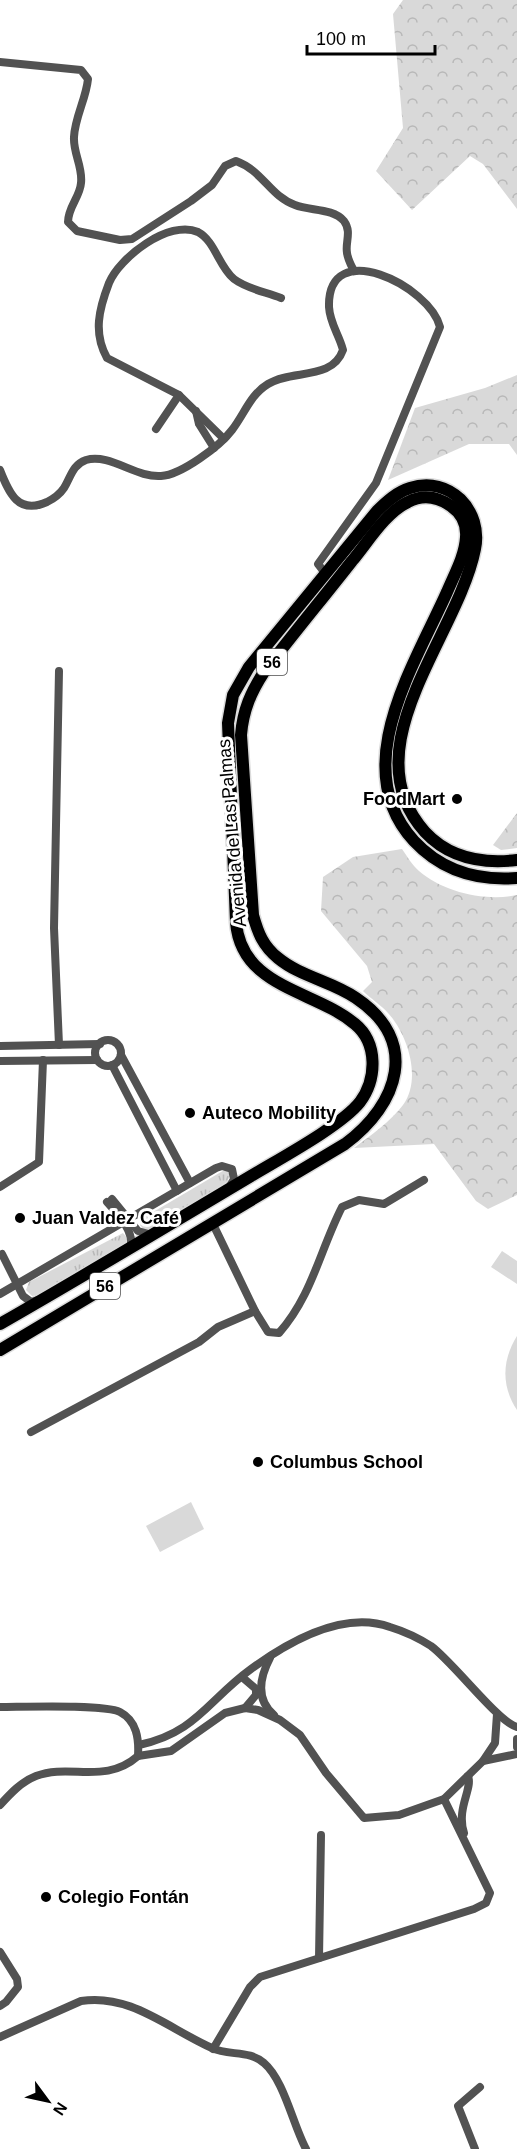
<svg xmlns="http://www.w3.org/2000/svg" width="517" height="2149" viewBox="0 0 517 2149" font-family="Helvetica,sans-serif">
<style>
.grass{fill:url(#grass-tufts)}
.forest{fill:url(#forest-crowns)}
.pitch{fill:#d9d9d9}
.lines{fill:none;stroke-linecap:round;stroke-linejoin:round}
.primary-casing{stroke:#dbdbdb;stroke-width:15}
.minor{stroke:#525252;stroke-width:8}
.primary{stroke:#000;stroke-width:12}
.poi-dot{fill:#000;stroke:#fff;stroke-width:2}
.labels{text-anchor:middle;stroke-width:6;stroke-linejoin:round;paint-order:stroke}
.shield{fill:#fff;stroke:#4c4c4c;stroke-width:1.5}
.shield-label{font-size:16px;font-weight:bold;fill:#000}
.poi-label{font-size:18px;font-weight:bold;fill:#000;stroke:#fff;text-anchor:start}
.street-label{font-size:18px;fill:#000;stroke:#fff}
</style>
<defs>
<pattern id="grass-tufts" width="24" height="20" patternUnits="userSpaceOnUse" patternTransform="scale(1.5)"><rect width="24" height="20" fill="#d9d9d9"/><path d="M3 7l-1-3M5 7V3M7 7l1-3M15 17l-1-3M17 17v-4M19 17l1-3" fill="none" stroke="#b8b8b8"/></pattern>
<pattern id="forest-crowns" width="20" height="18" patternUnits="userSpaceOnUse" patternTransform="scale(1.5)"><rect width="20" height="18" fill="#d9d9d9"/><path d="M2 6a3 3 0 1 1 6 0M12 15a3 3 0 1 1 6 0" fill="none" stroke="#b8b8b8"/></pattern>
</defs>
<rect width="100%" height="100%" fill="#fff"/>
<g class="grass">
<polygon points="226,1169 231,1174 227,1182 153,1229 144,1230 140,1225 143,1218"/>
<polygon points="123,1233 128,1239 123,1246 38,1295 32,1296 26,1290 29,1282"/>
</g>
<g class="forest">
<polygon points="403,0 517,0 517,209 483,164 470,156 412,210 376,171 403,128 393,14"/>
<polygon points="517,375 517,455 509,444 469,444 388,480 415,408 485,388"/>
<polygon points="517,813 517,848 501,850 493,845"/>
<path d="M402,849C407,856 412,865 419,871C443,892 486,902 517,895V1195L488,1209L476,1201L434,1144L354,1148C371,1135 390,1122 403,1105C422,1079 408,1035 388,1013C381,1005 371,999 363,991L372,982L367,966L321,911L323,877L353,857Z"/>
</g>
<g class="pitch">
<polygon points="502,1251 517,1261 517,1284 491,1267"/>
<path d="M517,1336V1410C501,1386 502,1360 517,1336Z"/>
<polygon points="191,1502 204,1529 160,1552 146,1526"/>
</g>
<g class="lines">
<g class="primary-casing">
<g id="primary">
<path d="M0,1324C84,1276 167,1226 251,1176C279,1159 341,1126 360,1102C377,1079 378,1043 355,1024C315,990 241,988 236,922L228,723L233,695L249,667L377,511C387,501 397,492 410,488C450,475 483,511 475,549C458,636 349,748 425,832C450,859 483,864 517,860"/>
<path d="M0,1350L345,1144C399,1104 420,1041 356,998C331,981 301,977 278,958C263,946 258,933 253,915L241,735C243,710 251,692 264,672C293,634 323,598 352,561C368,542 385,513 408,502C423,494 438,497 451,506C461,513 467,524 466,537C465,556 454,575 447,592C414,666 347,768 414,841C442,871 477,881 517,878"/>
</g>
</g>
<g class="minor">
<path d="M0,62L81,70L88,79C86,99 75,117 74,137C73,153 83,167 81,183C80,197 68,207 68,222L77,231L120,240L132,239L191,201L212,185L225,166L236,161C263,171 270,196 295,205C310,211 333,208 344,221C352,232 345,242 347,253C348,260 351,265 354,271"/>
<polyline points="196,411 199,424 214,448"/>
<polyline points="156,429 179,395"/>
<path d="M224,439L179,395L107,358C93,333 99,309 109,283C119,258 169,219 198,232C215,241 219,267 234,279C247,289 266,292 281,298"/>
<path d="M0,470C9,493 18,515 47,502C53,499 60,494 64,488C71,477 72,465 86,460C110,453 136,478 161,476C181,475 220,446 232,430C245,413 250,395 268,384C292,369 332,381 343,350C339,334 330,324 329,307C327,235 430,286 440,327L376,483L318,564L325,573"/>
<circle cx="108" cy="1053" r="13"/>
<polyline points="59,1045 54,928 59,671"/>
<polyline points="0,1046 100,1044"/>
<polyline points="121,1055 190,1183"/>
<polyline points="0,1061 97,1060"/>
<polyline points="112,1065 177,1191"/>
<polyline points="0,1187 39,1162 43,1060"/>
<polyline points="112,1199 138,1231 152,1235"/>
<path d="M107,1202C117,1213 136,1233 130,1248"/>
<polyline points="2,1254 23,1296 31,1302 38,1300"/>
<polyline points="0,1294 216,1168 222,1166 232,1169 234,1179 230,1186"/>
<path d="M255,1311L268,1332L279,1333C312,1296 320,1250 342,1207L359,1200L384,1204L424,1180"/>
<polyline points="31,1432 199,1342 218,1327 255,1311 212,1222"/>
<path d="M270,1658C260,1677 255,1699 274,1715"/>
<polyline points="242,1677 256,1689 256,1695 245,1708"/>
<path d="M0,1707C23,1707 104,1704 120,1712C137,1721 139,1739 138,1756C105,1785 70,1763 36,1776C21,1782 11,1793 0,1805"/>
<polyline points="517,1739 517,1747"/>
<path d="M139,1745C196,1733 208,1700 251,1669C288,1642 343,1610 390,1627C403,1631 420,1639 431,1646C453,1662 499,1723 517,1727"/>
<polyline points="138,1756 171,1751 225,1713 245,1708 258,1710 280,1720 300,1735 326,1773 364,1818 399,1815 444,1799 483,1761 517,1754"/>
<polyline points="483,1761 495,1743 497,1714"/>
<path d="M464,1833C456,1808 473,1789 468,1776"/>
<polyline points="0,1952 17,1979 18,1987 6,2002 0,2006"/>
<polyline points="319,1958 321,1835"/>
<path d="M0,2037L81,2001C130,1993 169,2029 212,2048C228,2056 250,2050 264,2063C284,2080 293,2125 306,2149"/>
<polyline points="213,2049 250,1987 260,1977 474,1909 486,1903 490,1893 444,1799"/>
<polyline points="475,2149 458,2106 480,2087"/>
</g>
<use href="#primary" class="primary"/>
</g>
<g class="poi-dot">
<circle cx="457" cy="799" r="6"/>
<circle cx="190" cy="1113" r="6"/>
<circle cx="20" cy="1218" r="6"/>
<circle cx="258" cy="1462" r="6"/>
<circle cx="46" cy="1897" r="6"/>
</g>
<g class="labels">
<g class="shield">
<rect x="257" y="649" width="30" height="26" rx="4.5"/>
<rect x="90" y="1273" width="30" height="26" rx="4.5"/>
</g>
<g class="shield-label">
<text x="272" y="668">56</text>
<text x="105" y="1292">56</text>
</g>
<g class="poi-label">
<text x="445" y="805" text-anchor="end">FoodMart</text>
<text x="202" y="1119">Auteco Mobility</text>
<text x="32" y="1224">Juan Valdez Café</text>
<text x="270" y="1468">Columbus School</text>
<text x="58" y="1903">Colegio Fontán</text>
</g>
<g class="street-label">
<text transform="translate(232 833) rotate(-95)" y="6">Avenida de Las Palmas</text>
</g>
</g>
<g transform="translate(48 2101) rotate(123)" stroke="#ffffff" stroke-width="4.5" paint-order="stroke">
<path d="M0-4.5L10 22L0 15L-10 22Z" fill="#000000"/>
<text y="-9" font-size="16" font-weight="bold" text-anchor="middle" fill="#000000">N</text>
</g>
<path d="M307 45v9h128v-9" fill="none" stroke="#000000" stroke-width="3"/>
<text x="316" y="45" font-size="18" fill="#000000" stroke="#ffffff" stroke-width="4.5" paint-order="stroke">100 m</text>
</svg>
